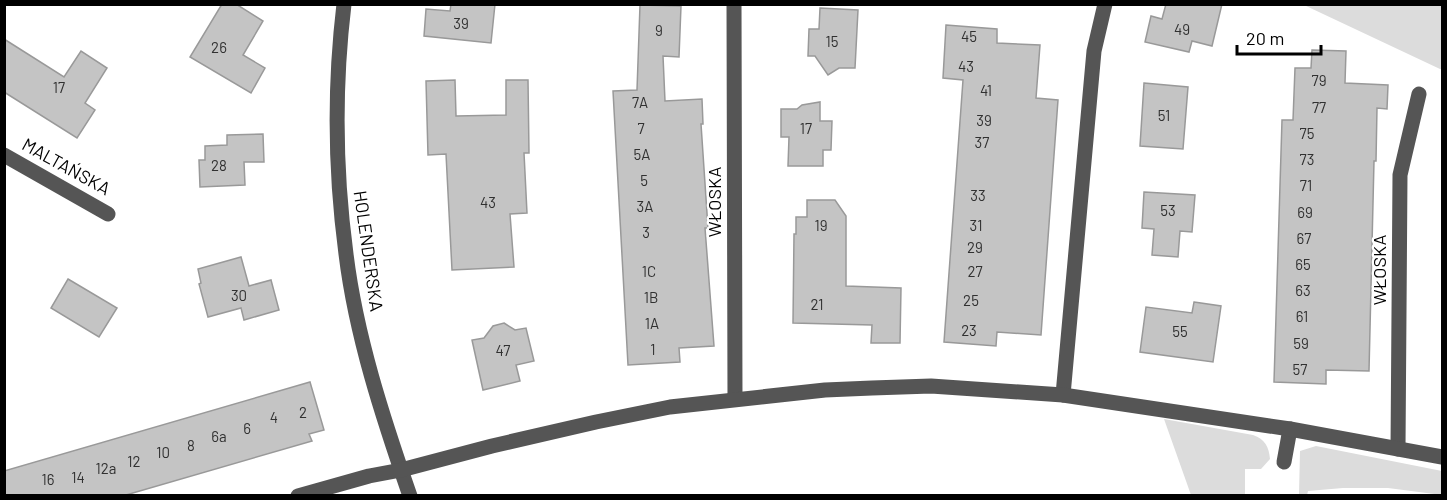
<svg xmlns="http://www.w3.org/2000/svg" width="1447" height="500" viewBox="0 0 1447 500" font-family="Barlow,sans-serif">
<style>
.green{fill:#dcdcdc}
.building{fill:#c4c4c4;stroke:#999;stroke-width:1.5}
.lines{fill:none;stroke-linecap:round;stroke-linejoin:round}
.minor{stroke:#555;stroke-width:15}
.labels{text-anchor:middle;stroke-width:4.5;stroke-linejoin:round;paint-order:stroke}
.number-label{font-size:15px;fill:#313131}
.street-label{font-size:18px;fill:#000;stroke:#fff}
</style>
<rect width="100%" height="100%" fill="#fff"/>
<g class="green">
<polygon points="1304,5 1442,5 1442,69 1440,69"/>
<path d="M1164,419L1253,435C1265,439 1269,447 1270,459L1261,469H1245V495H1191Z"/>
<polygon points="1316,446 1442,471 1442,495 1388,488 1343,488 1308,491 1307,495 1299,495 1300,451"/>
</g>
<g class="building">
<polygon points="222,4 236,4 263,21 243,55 265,68 251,93 190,57"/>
<polygon points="451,4 495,4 491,43 424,36 426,9 450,11"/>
<polygon points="1166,4 1222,4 1212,46 1192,41 1189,52 1145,42 1151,16 1162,19"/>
<polygon points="640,5 681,6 679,57 663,56 665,101 702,99 703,124 701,124 708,228 705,228 714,346 679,348 680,362 628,365 613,91 637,90"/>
<polygon points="820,8 858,10 855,68 839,68 828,75 815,56 808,56 809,29 819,29"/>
<polygon points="946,25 997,29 997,43 1040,45 1036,98 1058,100 1041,335 997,332 996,346 944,342 963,80 943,78"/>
<polygon points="4,39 64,77 81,51 107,68 85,103 95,110 77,138 4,92"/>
<polygon points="1312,50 1346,51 1345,83 1388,85 1387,109 1377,108 1376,161 1374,161 1369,371 1326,370 1326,384 1274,382 1282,120 1293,120 1295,68 1311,68"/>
<polygon points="455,80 456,116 506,115 506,80 528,80 529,153 524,153 527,213 510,214 514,267 452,270 446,154 428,155 426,81"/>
<polygon points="1144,83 1188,87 1183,149 1140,146"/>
<polygon points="820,102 820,121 832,121 831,150 823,150 823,166 788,166 789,137 781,137 781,109 797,109 802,105"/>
<polygon points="263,134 264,162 244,162 245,185 200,187 199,160 205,160 205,146 227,145 227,135"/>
<polygon points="1144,192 1195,195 1192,232 1180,231 1178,257 1152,255 1154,229 1142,228"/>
<polygon points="807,200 835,200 846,216 846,286 901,288 900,343 871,343 872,325 793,323 794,234 796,234 796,217 807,217"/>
<polygon points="241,257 249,286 271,280 279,310 244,320 241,308 208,317 199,284 201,283 198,269"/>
<polygon points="68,279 117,308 99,337 51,308"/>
<polygon points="1194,302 1221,306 1213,362 1140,352 1146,307 1192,313"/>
<polygon points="504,323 515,330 526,328 534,361 516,365 520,381 483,390 472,340 484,338 493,326"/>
<polygon points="310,382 324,430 309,434 312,441 126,495 4,495 4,471"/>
</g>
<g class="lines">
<g class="minor">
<path d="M344,4C334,88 335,171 346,254C356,336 383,418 410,496"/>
<polyline points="734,4 735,399"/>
<polyline points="4,155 108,214"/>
<polyline points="1063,395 1094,51 1105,4"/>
<polyline points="1398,449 1400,175 1419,94"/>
<polyline points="1284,462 1290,429"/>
<polyline points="298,496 369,476 401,470 492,446 596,422 670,407 825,390 872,388 931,386 1063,395 1290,429 1442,457"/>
</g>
</g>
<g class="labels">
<g class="number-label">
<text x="461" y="29">39</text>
<text x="1182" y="35">49</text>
<text x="659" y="36">9</text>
<text x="969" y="42">45</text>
<text x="832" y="47">15</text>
<text x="219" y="53">26</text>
<text x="966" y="72">43</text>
<text x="1319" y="86">79</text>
<text x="59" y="93">17</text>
<text x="986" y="96">41</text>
<text x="640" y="108">7A</text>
<text x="1319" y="113">77</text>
<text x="1164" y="121">51</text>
<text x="984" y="126">39</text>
<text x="641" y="134">7</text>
<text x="806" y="134">17</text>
<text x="1307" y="139">75</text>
<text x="982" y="148">37</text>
<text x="642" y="160">5A</text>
<text x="1307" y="165">73</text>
<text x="219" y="171">28</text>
<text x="644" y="186">5</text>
<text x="1306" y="191">71</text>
<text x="978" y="201">33</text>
<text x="488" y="208">43</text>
<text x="645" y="212">3A</text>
<text x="1168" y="216">53</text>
<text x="1305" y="218">69</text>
<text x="821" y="231">19</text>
<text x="976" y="231">31</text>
<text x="646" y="238">3</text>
<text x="1304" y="244">67</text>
<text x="975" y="253">29</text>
<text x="1303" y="270">65</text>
<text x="649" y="277">1C</text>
<text x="975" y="277">27</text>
<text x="1303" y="296">63</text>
<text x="239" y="301">30</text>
<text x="651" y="303">1B</text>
<text x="971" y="306">25</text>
<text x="817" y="310">21</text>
<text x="1302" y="322">61</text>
<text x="652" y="329">1A</text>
<text x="969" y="336">23</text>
<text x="1180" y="337">55</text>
<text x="1301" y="349">59</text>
<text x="653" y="355">1</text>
<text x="503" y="356">47</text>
<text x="1300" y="375">57</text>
<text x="303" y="418">2</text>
<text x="274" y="423">4</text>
<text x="247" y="434">6</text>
<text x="219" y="442">6a</text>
<text x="191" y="451">8</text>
<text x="163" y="458">10</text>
<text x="134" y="467">12</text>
<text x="106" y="474">12a</text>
<text x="78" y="483">14</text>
<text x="48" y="485">16</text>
</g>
<g class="street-label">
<text transform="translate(66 167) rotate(29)" y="6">MALTAŃSKA</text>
<text transform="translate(715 202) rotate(-90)" y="6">WŁOSKA</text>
<text transform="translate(368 251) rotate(82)" y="6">HOLENDERSKA</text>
<text transform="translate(1380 270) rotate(-90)" y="6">WŁOSKA</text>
</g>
</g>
<rect width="1447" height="500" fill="none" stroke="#000000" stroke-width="12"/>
<path d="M1237 45v9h84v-9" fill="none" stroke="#000000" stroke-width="3"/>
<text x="1246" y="45" font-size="18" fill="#000000" stroke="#ffffff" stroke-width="4.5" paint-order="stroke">20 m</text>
</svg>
